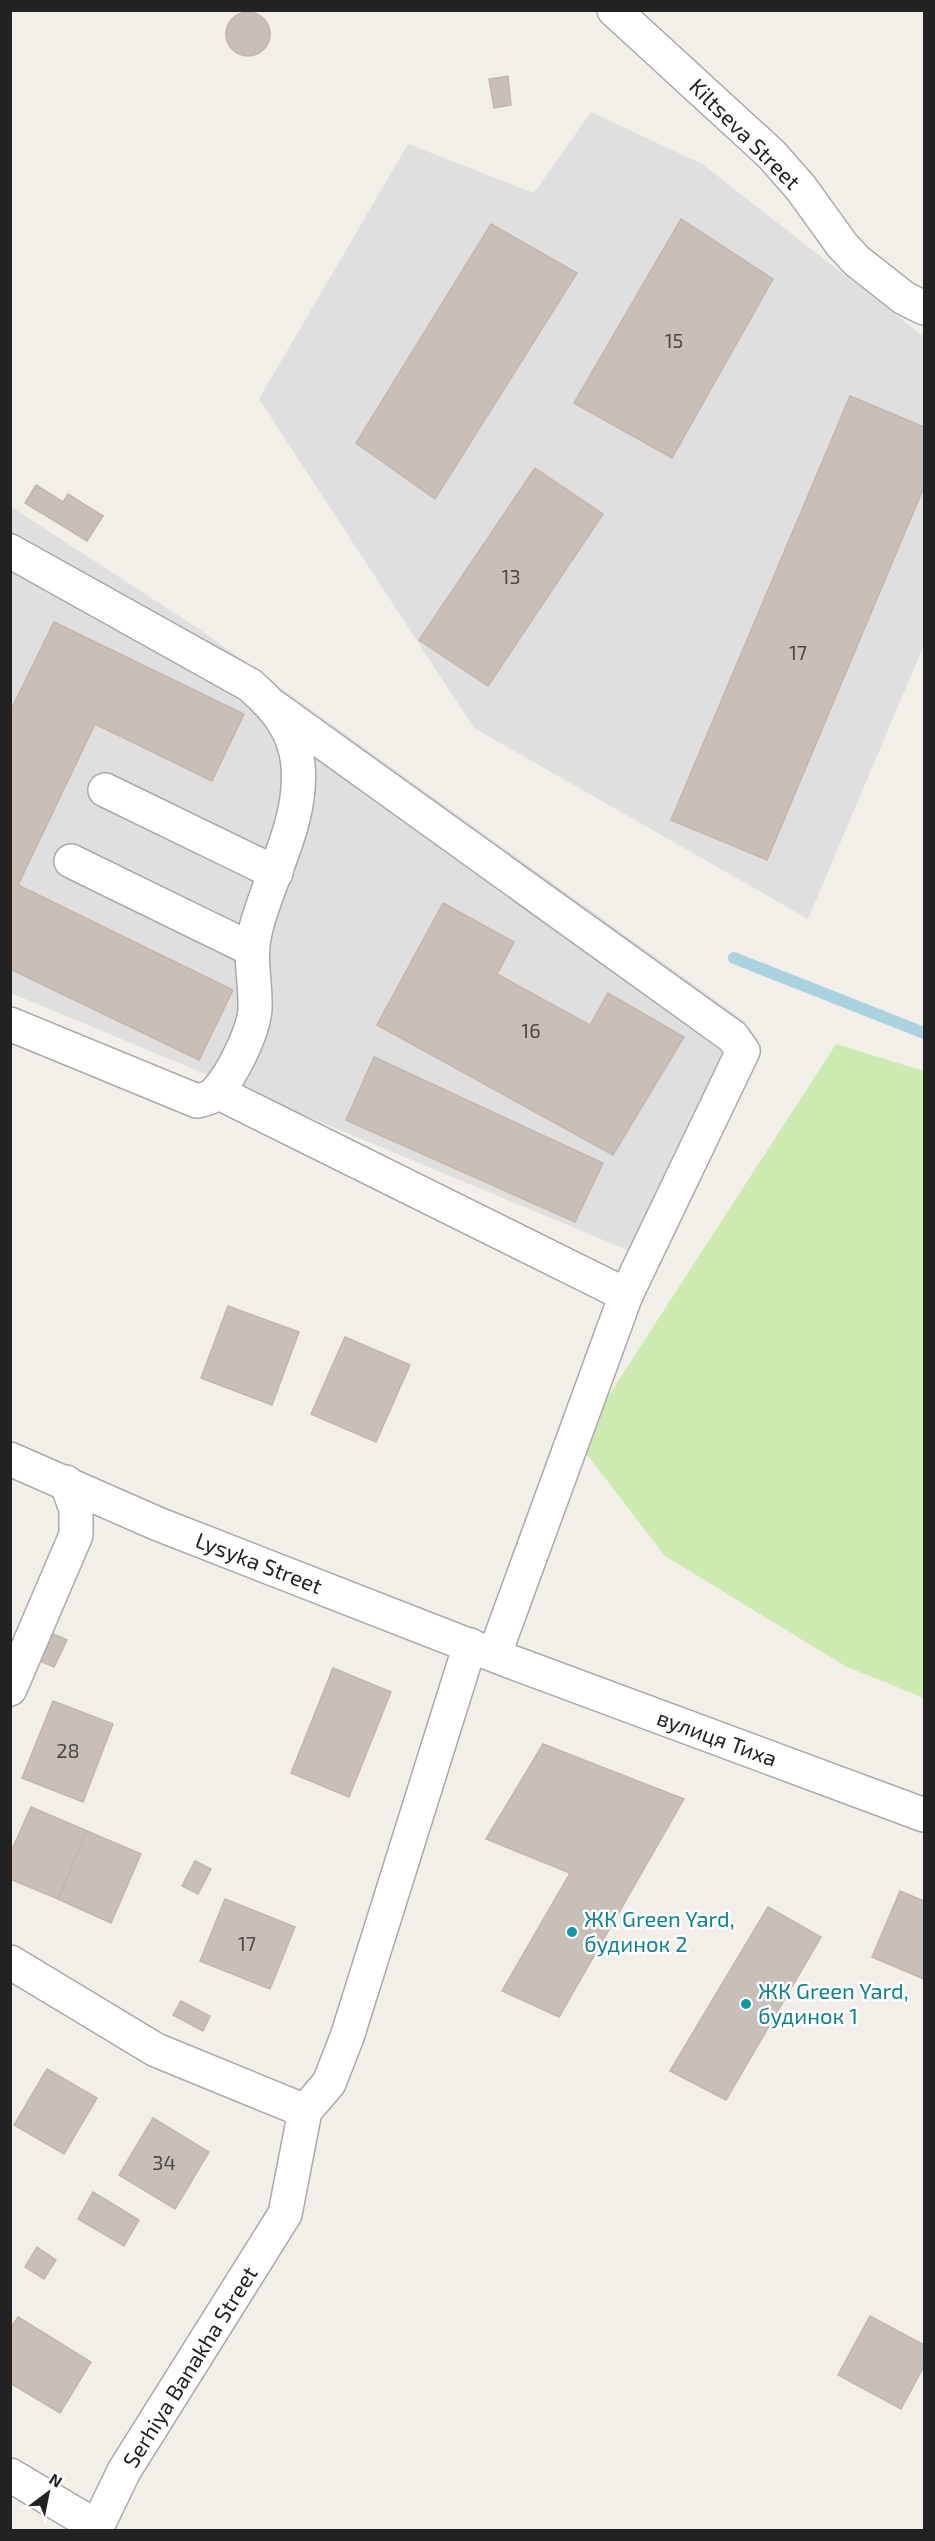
<svg xmlns="http://www.w3.org/2000/svg" width="935" height="2541" viewBox="0 0 935 2541" font-family="'Exo 2',sans-serif">
<style>
.residential{fill:#e0dfdf}
.grass{fill:#cdebb0}
.lines{fill:none;stroke-linecap:round;stroke-linejoin:round}
.stream{stroke:#aad3df;stroke-width:12}
.building{fill:#c7bfb8;stroke:#c4b6ab;stroke-width:1.5}
.minor-casing{stroke:#a9a9a9;stroke-width:36}
.minor{stroke:#fff;stroke-width:33}
.culture-dot{fill:#0f9aa8;stroke:#fff;stroke-width:2}
.labels{text-anchor:middle;stroke-width:5;stroke-linejoin:round;paint-order:stroke}
.number-label{font-size:20px;fill:#4b4948}
.street-label{font-size:22px;fill:#222;stroke:#fff}
.culture-label{font-size:22px;fill:#0d838f;stroke:#fff;text-anchor:start}
</style>
<rect width="100%" height="100%" fill="#f2efe9"/>
<g class="residential">
<polygon points="591,112 702,164 924,337 924,645 808,919 474,728 259,399 408,144 534,193"/>
<polygon points="10,506 199,629 746,1022 637,1254 11,993"/>
</g>
<polygon class="grass" points="836,1044 924,1071 924,1698 845,1666 665,1556 578,1443"/>
<g class="lines">
<polyline class="stream" points="734,958 924,1033"/>
</g>
<g class="building">
<circle cx="248" cy="34" r="22"/>
<polygon points="508,76 511,105 494,108 489,79"/>
<polygon points="681,219 773,279 672,458 574,403"/>
<polygon points="491,224 577,273 435,499 356,443"/>
<polygon points="850,396 924,427 924,487 767,860 671,820"/>
<polygon points="535,468 603,514 488,686 419,640"/>
<polygon points="36,485 63,502 68,494 103,516 87,541 25,503"/>
<polygon points="54,622 244,714 212,781 95,724 18,885 233,990 199,1060 10,969 10,712"/>
<polygon points="443,903 514,942 497,974 590,1025 608,993 684,1037 613,1155 377,1025"/>
<polygon points="374,1057 603,1163 575,1222 346,1120"/>
<polygon points="228,1306 299,1332 272,1405 201,1378"/>
<polygon points="345,1337 410,1365 376,1442 311,1414"/>
<polygon points="51,1633 67,1640 54,1667 38,1660"/>
<polygon points="333,1668 391,1692 349,1797 291,1773"/>
<polygon points="53,1701 113,1724 83,1802 22,1778"/>
<polygon points="543,1744 684,1799 559,2017 502,1991 570,1873 486,1839"/>
<polygon points="31,1807 87,1831 58,1899 10,1879 10,1854"/>
<polygon points="87,1831 141,1854 111,1923 58,1899"/>
<polygon points="195,1861 211,1869 198,1894 182,1886"/>
<polygon points="900,1891 924,1901 924,1979 872,1957"/>
<polygon points="225,1899 295,1927 270,1989 200,1961"/>
<polygon points="768,1907 821,1937 726,2100 670,2071"/>
<polygon points="181,2001 210,2016 203,2031 173,2015"/>
<polygon points="47,2069 97,2098 64,2154 14,2125"/>
<polygon points="153,2118 209,2152 175,2209 119,2175"/>
<polygon points="93,2192 139,2220 124,2246 78,2219"/>
<polygon points="37,2247 56,2260 44,2279 25,2267"/>
<polygon points="870,2316 924,2345 924,2366 901,2409 838,2375"/>
<polygon points="18,2317 91,2362 60,2413 10,2383 10,2329"/>
</g>
<g class="lines">
<g class="minor-casing">
<g id="minor">
<polyline points="614,10 771,154 801,188 842,245 857,261 904,298 924,308"/>
<path d="M10,551L250,685C275,707 295,730 298,765C303,823 270,874 256,928C248,960 256,978 255,1009C254,1031 232,1075 217,1091C212,1098 205,1099 197,1101L10,1024"/>
<polyline points="274,707 733,1037 743,1051 626,1295 495,1653"/>
<polyline points="105,790 276,873"/>
<polyline points="71,861 251,949"/>
<polyline points="217,1092 626,1295"/>
<polyline points="10,1459 158,1524 509,1661 924,1815"/>
<polyline points="10,1689 76,1535 76,1509 66,1482"/>
<polyline points="10,1962 156,2050 305,2111"/>
<polyline points="10,2475 97,2527 124,2471 285,2214 305,2111 329,2083 347,2037 470,1645"/>
</g>
</g>
<use href="#minor" class="minor"/>
</g>
<g class="culture-dot">
<circle cx="572" cy="1932" r="6"/>
<circle cx="746" cy="2004" r="6"/>
</g>
<g class="labels">
<g class="number-label">
<text x="674" y="348">15</text>
<text x="511" y="584">13</text>
<text x="798" y="660">17</text>
<text x="531" y="1038">16</text>
<text x="68" y="1758">28</text>
<text x="247" y="1951">17</text>
<text x="164" y="2170">34</text>
</g>
<g class="street-label">
<text transform="translate(745 134) rotate(45)" y="8">Kiltseva Street</text>
<text transform="translate(259 1563) rotate(21)" y="8">Lysyka Street</text>
<text transform="translate(717 1738) rotate(20)" y="8">вулиця Тиха</text>
<text transform="translate(190 2367) rotate(-58)" y="8">Serhiya Banakha Street</text>
</g>
<g class="culture-label">
<text x="584" y="1927">ЖК Green Yard,<tspan x="584" dy="25">будинок 2</tspan></text>
<text x="758" y="1999">ЖК Green Yard,<tspan x="758" dy="25">будинок 1</tspan></text>
</g>
</g>
<rect width="935" height="2541" fill="none" stroke="#222222" stroke-width="24"/>
<g transform="translate(48 2493) rotate(32)" stroke="#ffffff" stroke-width="4.5" paint-order="stroke">
<path d="M0-4.5L10 22L0 15L-10 22Z" fill="#222222"/>
<text y="-9" font-size="16" font-weight="bold" text-anchor="middle" fill="#222222">N</text>
</g>
</svg>
